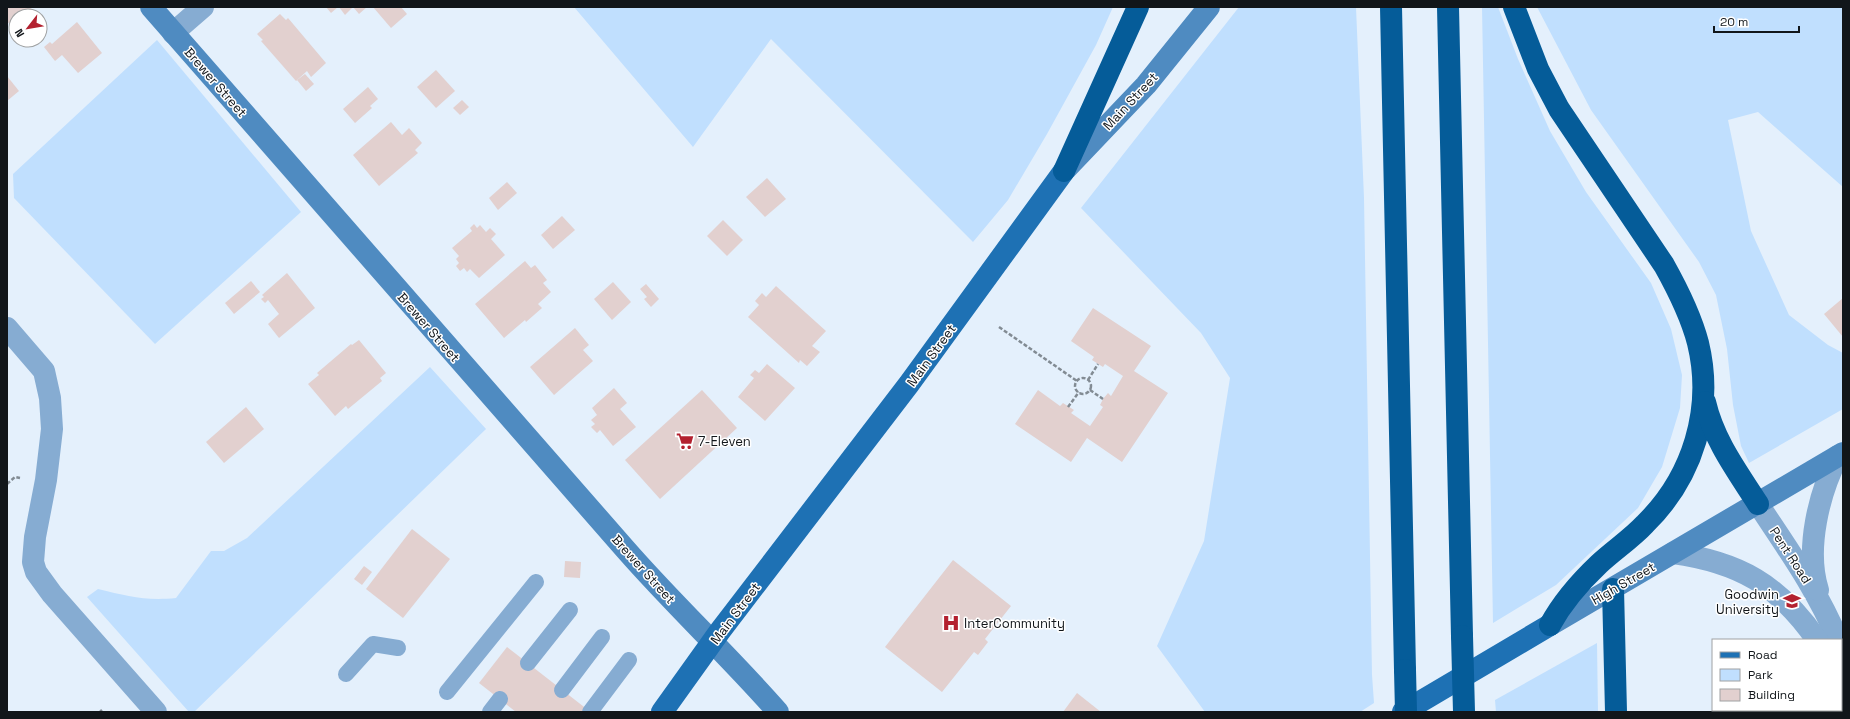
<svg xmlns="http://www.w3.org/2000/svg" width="1850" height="719" viewBox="0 0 1850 719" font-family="'Space Grotesk',sans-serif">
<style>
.green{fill:#c0dffe}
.building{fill:#e2d0cf}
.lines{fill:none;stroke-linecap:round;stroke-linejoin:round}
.path{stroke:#828b93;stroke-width:2.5;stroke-dasharray:4 2;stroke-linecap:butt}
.lane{stroke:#86acd2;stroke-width:16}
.street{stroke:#86acd2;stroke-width:22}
.secondary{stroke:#4f8bc1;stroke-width:22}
.primary{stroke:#1e71b4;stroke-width:22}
.highway{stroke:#055c99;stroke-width:22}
.highway-bridge{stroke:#055c99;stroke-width:22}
.labels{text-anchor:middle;stroke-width:3;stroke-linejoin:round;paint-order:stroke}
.street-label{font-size:13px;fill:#11161a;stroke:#fff}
.poi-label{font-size:13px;fill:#11161a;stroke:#fff;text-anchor:start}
</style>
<rect width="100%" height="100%" fill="#e4f0fc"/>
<g class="green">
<polygon points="574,7 1113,7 1096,45 1047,134 1008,200 973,242 771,39 693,147"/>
<polygon points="1239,7 1356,7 1364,198 1372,675 1374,703 1360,712 1205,712 1157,646 1204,541 1230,378 1201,333 1081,208"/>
<polygon points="1482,7 1498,7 1518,59 1550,131 1586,192 1651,283 1671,329 1682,375 1680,408 1662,467 1638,508 1556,585 1493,623"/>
<polygon points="1537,7 1843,7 1843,187 1758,112 1728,120 1751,231 1789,315 1828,345 1843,353 1843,409 1749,463 1741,446 1733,405 1727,349 1716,295 1699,262 1591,110"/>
<polygon points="157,40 301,212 155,344 14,198 13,174"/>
<path d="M430,367L486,429L194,712H189L87,597L98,589C127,596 145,601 176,598L211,551H224L247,538Z"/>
<polygon points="1597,643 1598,712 1496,712 1495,700"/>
</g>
<g class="building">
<polygon points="7,7 33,7 22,16 16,16 16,22 14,20 10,24 7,22"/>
<polygon points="326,7 338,7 331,13"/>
<polygon points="339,7 367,7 359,14 353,7 345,15"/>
<polygon points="373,7 401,7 407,14 391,28"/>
<polygon points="280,14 286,20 288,18 326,63 311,77 307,71 296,81 261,41 263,40 257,34"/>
<polygon points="77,22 102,53 78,73 62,55 55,61 44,47 50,42 52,44"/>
<polygon points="436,70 455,91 436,108 417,87"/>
<polygon points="305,74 314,84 306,91 297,80"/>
<polygon points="7,76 19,91 7,101"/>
<polygon points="368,87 378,99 370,106 372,108 355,123 343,109"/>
<polygon points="462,100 469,107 460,115 453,108"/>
<polygon points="391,122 402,135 409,128 422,143 415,150 418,153 379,186 353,155"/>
<polygon points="767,178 786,199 765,217 746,197"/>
<polygon points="507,182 517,193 498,210 489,198"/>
<polygon points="562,216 575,230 553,249 541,235"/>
<polygon points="723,220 743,240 727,256 707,236"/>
<polygon points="474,224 477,228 480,225 486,232 490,228 496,234 491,239 505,255 479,278 470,269 467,272 464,268 460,271 456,266 459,263 456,259 459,256 452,248 472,231 470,228"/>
<polygon points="525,261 531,268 535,265 547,280 543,283 551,292 538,304 542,308 526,322 525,320 504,338 475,304"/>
<polygon points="287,273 315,308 279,338 268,324 279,314 268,300 265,303 261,299 264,297 262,295"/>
<polygon points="251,281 260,292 234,314 225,303"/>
<polygon points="613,282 631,302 612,320 594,299"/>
<polygon points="646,284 659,299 651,307 644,299 647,297 640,289"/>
<polygon points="776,286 826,331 812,346 820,352 807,366 800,360 799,363 748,317 759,305 755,301 762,293 766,297"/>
<polygon points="1843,298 1843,337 1824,314"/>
<polygon points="1093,308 1151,346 1134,371 1168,393 1122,462 1087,438 1071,462 1015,424 1038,390 1060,406 1063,403 1074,410 1071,413 1090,426 1103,407 1100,405 1103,399 1108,393 1111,396 1123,376 1105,364 1103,367 1092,360 1094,357 1071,341"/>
<polygon points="575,328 589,345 583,350 593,361 554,395 530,367"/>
<polygon points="359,340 386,373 380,378 382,381 348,409 346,406 335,416 308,384 319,375 317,373 351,344 352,345"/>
<polygon points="767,364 795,388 765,421 738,397 754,378 750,375 755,370 759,373"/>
<polygon points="614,388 627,403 620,409 636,427 613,446 600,430 597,433 591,427 595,424 591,420 597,415 592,408"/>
<polygon points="702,390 737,428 660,499 625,460"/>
<polygon points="246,407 264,429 224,463 206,442"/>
<polygon points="412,529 450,559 403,618 366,589"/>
<polygon points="953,560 1011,606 985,639 988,642 978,655 974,652 942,692 885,647"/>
<polygon points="565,561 581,562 580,578 564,577"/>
<polygon points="364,566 372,572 362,585 354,579"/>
<polygon points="507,647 588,710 586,712 516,712 479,683"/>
<polygon points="1077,693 1101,712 1063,712"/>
</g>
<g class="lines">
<g class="path">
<polyline points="999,327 1077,381"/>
<circle cx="1083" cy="386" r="8"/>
<polyline points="1088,380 1098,364"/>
<polyline points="1090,390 1103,399"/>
<polyline points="1068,407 1079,392"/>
<polyline points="7,484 15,477 20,478"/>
<polyline points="100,712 102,710"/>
</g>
<g class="lane">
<polyline points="528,663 570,610"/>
<polyline points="346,674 373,644 398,648"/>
<polyline points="562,690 602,637"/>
<polyline points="447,692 536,582"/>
<polyline points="490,712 500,699"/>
<polyline points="590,712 629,660"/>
</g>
<g class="street">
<polyline points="173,33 203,7"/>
<polyline points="7,328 44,371 50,398 52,429 46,480 35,537 33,562 36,572 52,594 156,712"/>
<path d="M1758,504C1787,548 1818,591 1838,640"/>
<path d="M1673,553C1739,562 1779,585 1817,640"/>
<path d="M1818,590C1805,549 1819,493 1838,456"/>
<polyline points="1841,675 1843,677"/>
</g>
<g class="secondary">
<path d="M151,7L626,550C675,606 729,656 778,712"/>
<polyline points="1066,169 1146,85 1209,7"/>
<polyline points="1550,625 1843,453"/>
</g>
<g class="primary">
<polyline points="662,712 720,631 909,384 1064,171"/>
<polyline points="1403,712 1550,625"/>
</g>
<g class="highway">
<polyline points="1391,7 1405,670"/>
<polyline points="1448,7 1462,636"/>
<path d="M1514,7L1538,69L1559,109L1664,265C1678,290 1691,316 1698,343C1714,409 1693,477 1645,524C1631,539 1614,550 1599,564C1581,581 1562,603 1550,625"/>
<polyline points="1064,171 1138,7"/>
<path d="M1705,402C1714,441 1737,471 1758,504"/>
<polyline points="1613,589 1616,712"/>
</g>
<g class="highway-bridge">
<polyline points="1462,636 1464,712"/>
<polyline points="1405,670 1406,712"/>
</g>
</g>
<defs>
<g id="supermarket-bare" transform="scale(1.38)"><path d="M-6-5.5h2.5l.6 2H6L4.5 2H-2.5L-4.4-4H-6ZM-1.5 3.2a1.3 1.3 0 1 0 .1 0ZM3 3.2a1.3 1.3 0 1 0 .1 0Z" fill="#b3212f" stroke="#fff" stroke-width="2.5" paint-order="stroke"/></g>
<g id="university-bare" transform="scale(1.38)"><path d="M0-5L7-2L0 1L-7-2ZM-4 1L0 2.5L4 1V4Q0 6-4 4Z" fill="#b3212f" stroke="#fff" stroke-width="2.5" paint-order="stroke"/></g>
<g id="hospital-bare" transform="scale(1.38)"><path d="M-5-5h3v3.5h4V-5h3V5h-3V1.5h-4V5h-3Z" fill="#b3212f" stroke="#fff" stroke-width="2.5" paint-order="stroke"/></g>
</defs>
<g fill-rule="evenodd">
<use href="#supermarket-bare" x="685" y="441"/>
<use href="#university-bare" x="1792" y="601"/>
<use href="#hospital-bare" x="951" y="623"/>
</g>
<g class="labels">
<g class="street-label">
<text transform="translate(216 82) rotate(49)" y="5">Brewer Street</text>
<text transform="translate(1130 101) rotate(-47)" y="5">Main Street</text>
<text transform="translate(429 327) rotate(49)" y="5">Brewer Street</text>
<text transform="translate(931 355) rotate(-54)" y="5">Main Street</text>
<text transform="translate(1791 555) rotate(57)" y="5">Pent Road</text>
<text transform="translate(644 569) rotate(48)" y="5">Brewer Street</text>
<text transform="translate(1623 583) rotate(-30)" y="5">High Street</text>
<text transform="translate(735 613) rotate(-53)" y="5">Main Street</text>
</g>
<g class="poi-label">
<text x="698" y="446">7-Eleven</text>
<text x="1779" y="599" text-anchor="end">Goodwin<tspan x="1779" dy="15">University</tspan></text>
<text x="964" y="628">InterCommunity</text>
</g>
</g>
<rect width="1850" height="719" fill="none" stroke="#11161a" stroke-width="16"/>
<rect x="1712" y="639" width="130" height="72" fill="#ffffff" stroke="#a0a2a3"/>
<rect x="1720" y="652" width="20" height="6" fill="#1e71b4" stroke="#a0a2a3"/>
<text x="1748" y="659" font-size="12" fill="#11161a">Road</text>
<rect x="1720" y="669" width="20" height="12" fill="#c0dffe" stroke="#a0a2a3"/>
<text x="1748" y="679" font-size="12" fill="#11161a">Park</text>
<rect x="1720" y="689" width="20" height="12" fill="#e2d0cf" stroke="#a0a2a3"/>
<text x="1748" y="699" font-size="12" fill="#11161a">Building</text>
<g transform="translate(28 28) rotate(239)"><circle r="19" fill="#ffffff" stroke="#a0a2a3"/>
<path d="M0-3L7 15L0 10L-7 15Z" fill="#b3212f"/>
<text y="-6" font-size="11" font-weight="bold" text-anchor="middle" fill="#11161a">N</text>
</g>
<path d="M1714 26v6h85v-6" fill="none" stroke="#11161a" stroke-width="2"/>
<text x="1720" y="26" font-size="12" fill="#11161a" stroke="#ffffff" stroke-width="3" paint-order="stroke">20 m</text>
</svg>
